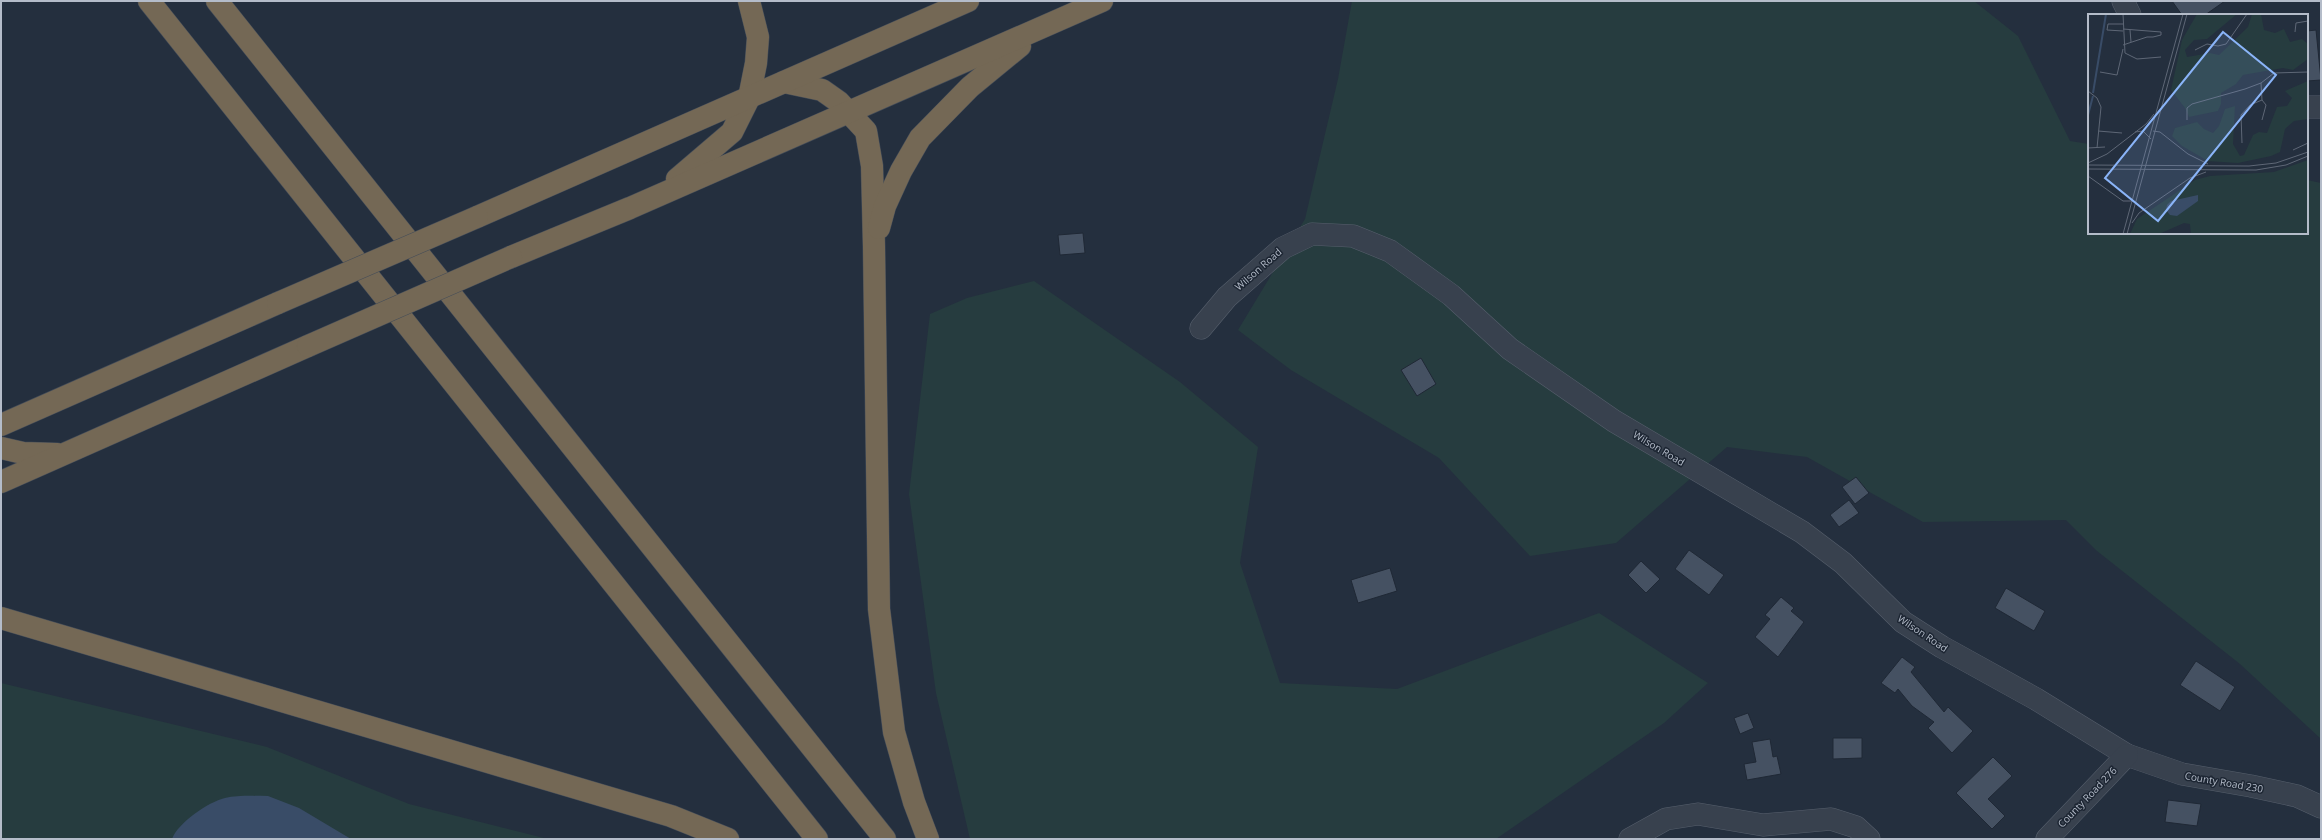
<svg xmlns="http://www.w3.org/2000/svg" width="2322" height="840" viewBox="0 0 2322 840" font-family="'Open Sans',sans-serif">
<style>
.green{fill:#263c3f}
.water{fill:#394c67}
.building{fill:#455162;stroke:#1f2835}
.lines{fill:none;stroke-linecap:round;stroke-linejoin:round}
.minor-casing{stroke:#565f6c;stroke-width:23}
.highway-casing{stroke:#434c59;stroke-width:23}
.minor{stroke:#38414e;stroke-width:22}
.highway{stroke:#746855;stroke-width:22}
.highway-bridge-casing{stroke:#434c59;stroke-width:23;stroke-linecap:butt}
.highway-bridge{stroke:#746855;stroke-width:22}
.labels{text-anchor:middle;stroke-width:3;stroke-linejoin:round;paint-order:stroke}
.street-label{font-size:10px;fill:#b4bcc9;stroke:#1d2633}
.inset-river{fill:none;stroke:#394c67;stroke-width:2}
.inset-road{fill:none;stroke:#5e6776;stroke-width:1}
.view{fill:#8ab4f8;fill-opacity:0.15;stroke:#8ab4f8;stroke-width:2}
.inset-edge{fill:none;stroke:#b4bcc9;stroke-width:2}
</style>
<rect width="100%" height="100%" fill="#242f3e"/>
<g class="green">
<polygon points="1352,1 1974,1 2018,36 2070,141 2089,144 2089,233 2307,233 2307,180 2321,183 2321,739 2240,664 2097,551 2066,520 1923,522 1807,457 1727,447 1616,543 1530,556 1439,458 1291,370 1238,330 1305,219 1338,79"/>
<polygon points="1034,281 1180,382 1258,447 1240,563 1280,683 1397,689 1599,613 1708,683 1664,723 1496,839 970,839 936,693 909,494 930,314 967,298"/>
<polygon points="1,683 267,747 409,804 548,839 1,839"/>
</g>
<path class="water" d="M268,796L299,808L351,839H172C178,823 208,802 225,798C238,795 254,796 268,796Z"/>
<g class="building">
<polygon points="2172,1 2225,1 2205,15 2182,15"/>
<polygon points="2316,30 2321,80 2307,81 2307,31"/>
<polygon points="1083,233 1085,253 1060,255 1058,235"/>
<polygon points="1421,358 1436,384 1417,396 1401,370"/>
<polygon points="1856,477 1869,493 1855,504 1842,487"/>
<polygon points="1849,500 1859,513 1839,527 1830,515"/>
<polygon points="1689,550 1724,575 1709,595 1675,569"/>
<polygon points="1641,561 1660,579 1646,593 1628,575"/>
<polygon points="1390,568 1397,591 1358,603 1351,580"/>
<polygon points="2006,588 2045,611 2034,631 1995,608"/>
<polygon points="1781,597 1794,608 1791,611 1804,622 1778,657 1755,637 1770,619 1765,615"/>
<polygon points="1902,657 1915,667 1911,672 1944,712 1948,707 1973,731 1952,753 1928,728 1934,722 1912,706 1898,689 1895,693 1881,683"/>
<polygon points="2196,661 2235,687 2220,711 2180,685"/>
<polygon points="1748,713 1754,728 1740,734 1734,718"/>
<polygon points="1833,738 1862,738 1862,758 1833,759"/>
<polygon points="1770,739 1773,757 1777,756 1781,774 1747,780 1744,764 1756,762 1752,742"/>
<polygon points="1993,757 2012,776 1988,799 2005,816 1992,829 1956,793"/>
<polygon points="2168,800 2201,804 2197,826 2165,822"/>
</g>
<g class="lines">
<g class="minor-casing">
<g id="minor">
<polyline points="2123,1 2130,15"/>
<polyline points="2307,107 2321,107"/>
<polyline points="1201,328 1227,297 1283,248 1312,234 1353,236 1390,251 1451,295 1510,349 1614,421 1802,532 1843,563 1903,622 1942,647 2036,699 2127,755 2182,774 2251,786 2297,796 2321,807"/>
<polyline points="1630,839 1666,819 1698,814 1763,825 1831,819 1856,827 1869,839"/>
<polyline points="2047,839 2127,755"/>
</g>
</g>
<g class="highway-casing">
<g id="highway">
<polyline points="149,1 817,839"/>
<polyline points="217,1 885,839"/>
<polyline points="784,82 822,90 839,102 866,131 872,166 874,247 879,609 894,732 914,802 928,839"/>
<polyline points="677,179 732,132 749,98 756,63 758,37 749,1"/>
<polyline points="477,217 968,1"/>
<polyline points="879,228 885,206 901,171 920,138 970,87 1020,46"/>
<polyline points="511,257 630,208 1102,1"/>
<polyline points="1,425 278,303"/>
<polyline points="1,448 23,453 57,454"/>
<polyline points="1,482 308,346"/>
<polyline points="1,618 671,816 728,839"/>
</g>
</g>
<use href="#minor" class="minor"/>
<use href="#highway" class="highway"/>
<g class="highway-bridge-casing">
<g id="highway-bridge">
<polyline points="278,303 477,217"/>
<polyline points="308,346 511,257"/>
</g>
</g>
<use href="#highway-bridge" class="highway-bridge"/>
</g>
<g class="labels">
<g class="street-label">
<text transform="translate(1258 269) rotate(-41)" y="4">Wilson Road</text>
<text transform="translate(1659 448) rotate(31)" y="4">Wilson Road</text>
<text transform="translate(1923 633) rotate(34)" y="4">Wilson Road</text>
<text transform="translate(2224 782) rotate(10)" y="4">County Road 230</text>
<text transform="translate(2087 797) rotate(-46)" y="4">County Road 276</text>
</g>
</g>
<g transform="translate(2088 14)">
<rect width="220" height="220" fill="#242f3e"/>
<path d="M109,0H149L119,25L106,26L97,36L99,43L122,39L131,41L160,13L164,0H173L176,16L187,19L196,15L202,28L214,25L220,30V45L205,56L195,54L155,61L148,70L133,79V90L130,97L101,103L97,94L83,76L94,26ZM220,67V105L206,107L197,115L192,138L183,142L150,149L120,147L94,132L84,122L87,114L109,108L116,115L125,119L131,112L137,95L147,92L145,130L152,142L156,141L165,121L171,118L179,119L189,93L199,92L204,84L197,77ZM220,146V220H103L102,210L96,209L71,220H42L49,205L107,166L122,162L186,158Z" fill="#263c3f"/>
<path d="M110,181V187L89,202L82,201L78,196L79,191L83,187Z" fill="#394c67"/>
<path class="inset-river" d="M5,79L18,0M0,101L5,82"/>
<path class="inset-road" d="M35,0L37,39L49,45L73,43M35,15L73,18V21L65,23H59L35,31M42,16L43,28M35,17L19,16L20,10H35M207,18L208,9L220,7M107,36L119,30L130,32L138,30L159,0M12,58L29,61L35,35M0,77L9,84L13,93L9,134M99,106V94L104,90L157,75L173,69L186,59L220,58M174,106L178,91L174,86M10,117L34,119M65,117L72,118L100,140L120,150M47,118L55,117L63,125M154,129L153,101L162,91L174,86L173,69M0,134L17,133M205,136L220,129M0,149L19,140L58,110L66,100M0,151L161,152L188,149L220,138M0,155L168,156L198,151L220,142M0,162L35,187H45M44,209L51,199L102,164L118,158M35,220L95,0M39,220L99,0"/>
<path class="view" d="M135,18L188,61L70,207L17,164Z"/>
<rect width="220" height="220" class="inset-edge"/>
</g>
<rect width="2322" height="840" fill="none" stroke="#b4bcc9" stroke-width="4"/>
</svg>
